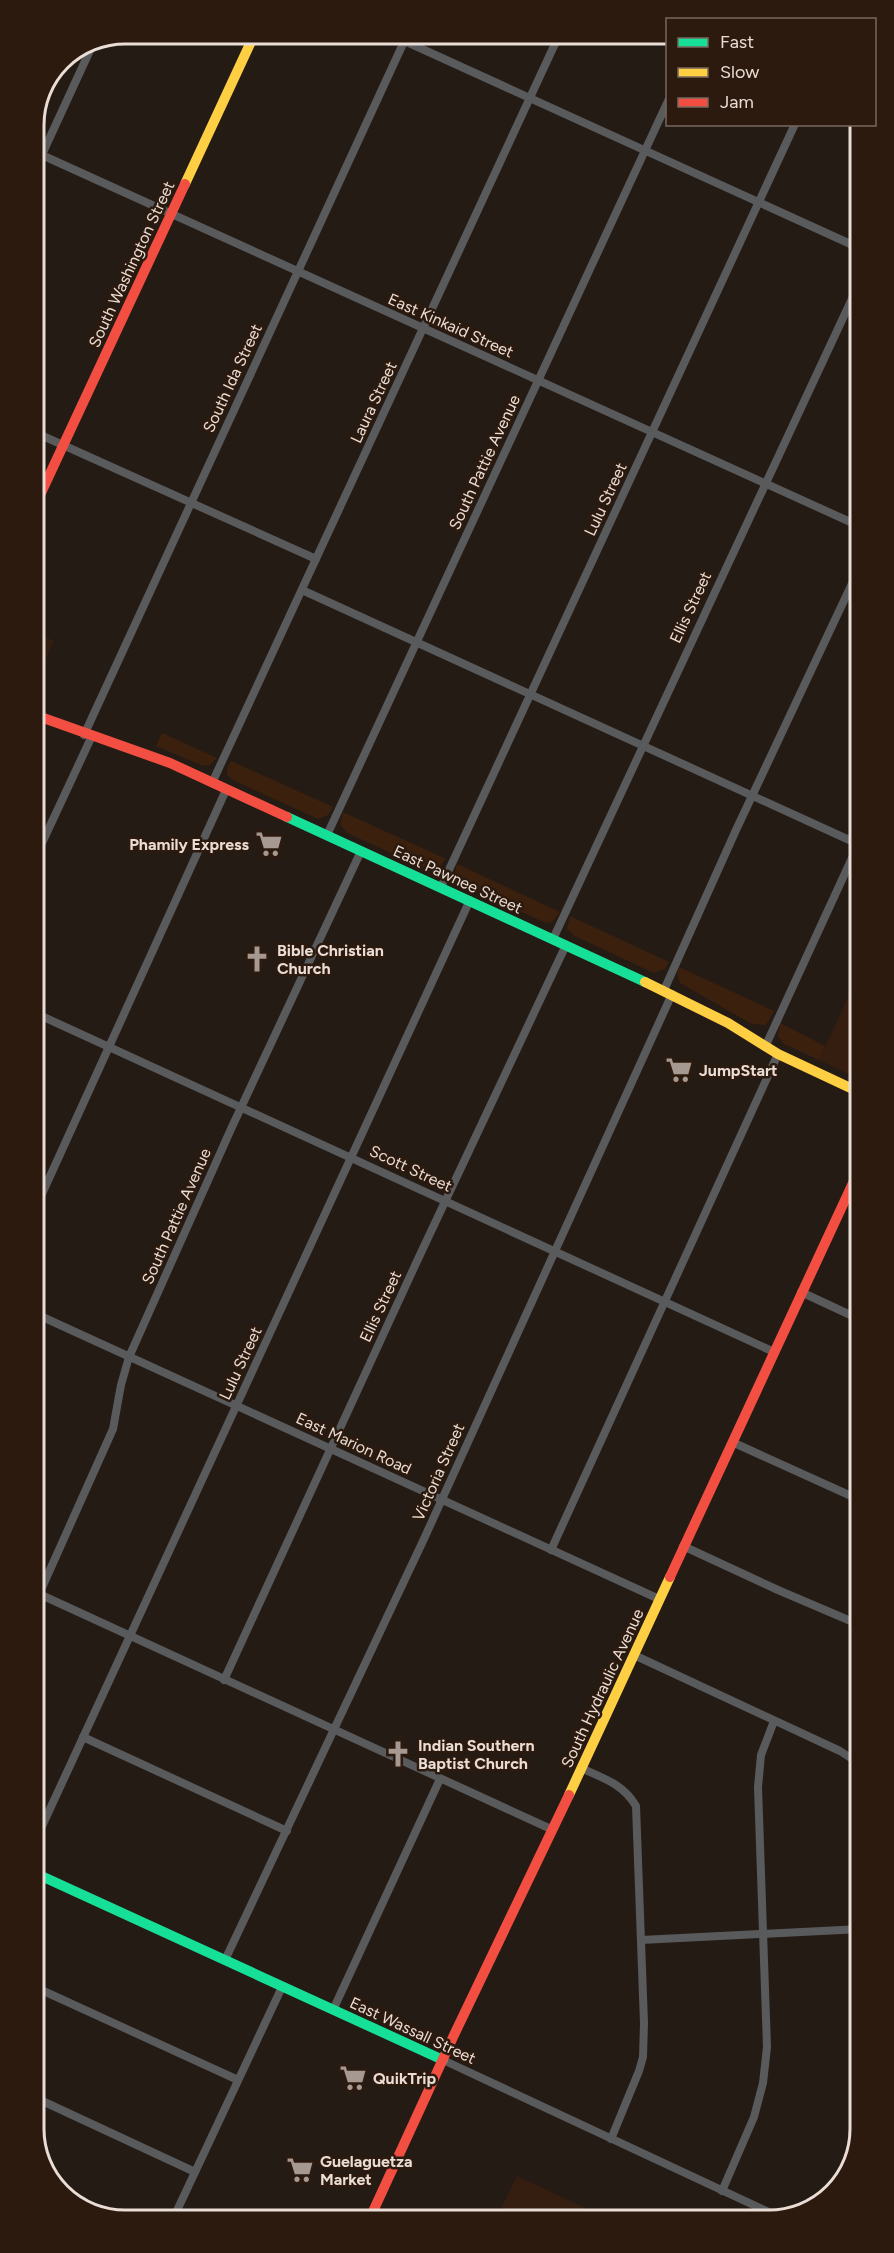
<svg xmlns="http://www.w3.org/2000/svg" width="894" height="2253" viewBox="0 0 894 2253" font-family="Figtree,sans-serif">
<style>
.built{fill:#351e10}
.green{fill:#3b200e}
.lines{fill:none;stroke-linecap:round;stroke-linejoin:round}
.street{stroke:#595a5c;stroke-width:8}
.fast{stroke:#16e098;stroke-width:10}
.slow{stroke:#ffcf43;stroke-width:10}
.jam{stroke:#f24e42;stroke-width:10}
.labels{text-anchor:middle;stroke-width:5;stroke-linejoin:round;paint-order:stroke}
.street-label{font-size:16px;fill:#eaddd5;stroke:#2c1a0e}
.poi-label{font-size:16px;font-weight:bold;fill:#eaddd5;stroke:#2c1a0e;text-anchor:start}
.rim{fill:none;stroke:#eaddd5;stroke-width:3}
</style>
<rect width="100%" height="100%" fill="#251b15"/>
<g class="built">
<polygon points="34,632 54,641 34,683"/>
<polygon points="858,976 859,1079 819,1060"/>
<polygon points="517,2176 605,2217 497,2217"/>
</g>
<g class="green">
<polygon points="162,733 217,758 210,765 203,766 156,746"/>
<path d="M231,761L333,807L328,815L318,819L233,780C224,774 226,769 231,761Z"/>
<polygon points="343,812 446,859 437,870 431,871 347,833 340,824"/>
<path d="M457,864L560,912L552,922L546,923L462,885C454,878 454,874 457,864Z"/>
<polygon points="570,916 669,962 665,969 654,973 575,936 567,929"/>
<polygon points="679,967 774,1011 766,1025 752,1024 680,983 677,974"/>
<polygon points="780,1023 825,1046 819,1060 784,1044 778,1036"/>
</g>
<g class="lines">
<g class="street">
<polyline points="387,33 857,247"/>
<polyline points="33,151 857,525"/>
<polyline points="33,174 92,46"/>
<polyline points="34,432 316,559"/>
<polyline points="302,590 858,844"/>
<polyline points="84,735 408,33"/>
<polyline points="212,783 560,33"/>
<polyline points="327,835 668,101"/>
<polyline points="35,858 91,738"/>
<polyline points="441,887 795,124"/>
<polyline points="553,939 857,288"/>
<polyline points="664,990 736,830 857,573"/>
<polyline points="35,1013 774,1352"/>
<polyline points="765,1047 858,845"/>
<polyline points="36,1207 226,790"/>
<polyline points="801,1292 859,1319"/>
<polyline points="36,1314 659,1599"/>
<polyline points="732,1442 860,1500"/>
<polyline points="683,1546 778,1590 860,1625"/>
<polyline points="551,1550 778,1054"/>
<polyline points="37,1593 553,1830"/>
<polyline points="36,1601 113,1429 121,1385 129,1357 231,1129 361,851"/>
<polyline points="634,1655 840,1751 860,1764"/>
<polyline points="224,1680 418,1259 566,945"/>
<polyline points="83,1737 287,1831"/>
<path d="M581,1768C603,1778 623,1784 636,1806L644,2023L643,2057L639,2071L611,2139"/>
<polyline points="37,1837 470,900"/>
<polyline points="641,1940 861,1929"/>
<polyline points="225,1960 423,1541 672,994"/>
<polyline points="37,1988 238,2080"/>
<polyline points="333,2010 440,1779"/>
<polyline points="443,2060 775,2215"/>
<polyline points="38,2099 195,2172"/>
<polyline points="722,2191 754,2117 763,2083 767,2047 758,1787 761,1755 774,1721"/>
<polyline points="173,2219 282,1987"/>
</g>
<g class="fast">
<polyline points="287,817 645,982"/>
<polyline points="37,1874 443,2060"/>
</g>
<g class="slow">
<polyline points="185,184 255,33"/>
<polyline points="645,982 728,1023 778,1054 859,1092"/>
<polyline points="569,1795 670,1577"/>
</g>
<g class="jam">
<polyline points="34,508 185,184"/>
<polyline points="35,715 170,763 287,817"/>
<polyline points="670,1577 859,1170"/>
<polyline points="370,2218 454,2035 569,1795"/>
</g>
</g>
<defs>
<g id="supermarket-bare" transform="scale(2.07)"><path d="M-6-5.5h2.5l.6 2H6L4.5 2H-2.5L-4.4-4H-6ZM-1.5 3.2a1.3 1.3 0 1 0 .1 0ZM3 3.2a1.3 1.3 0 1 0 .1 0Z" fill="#a59992" stroke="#2c1a0e" stroke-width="2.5" paint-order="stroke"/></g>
<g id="church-bare" transform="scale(2.07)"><path d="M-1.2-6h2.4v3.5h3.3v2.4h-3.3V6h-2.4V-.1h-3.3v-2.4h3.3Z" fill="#a59992" stroke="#2c1a0e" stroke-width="2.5" paint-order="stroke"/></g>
</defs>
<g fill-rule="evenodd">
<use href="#supermarket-bare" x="269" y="844"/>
<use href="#church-bare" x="257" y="959"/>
<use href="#supermarket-bare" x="679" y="1070"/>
<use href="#church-bare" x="398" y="1754"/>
<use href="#supermarket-bare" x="353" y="2078"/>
<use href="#supermarket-bare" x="300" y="2170"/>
</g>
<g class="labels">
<g class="street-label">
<text transform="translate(131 264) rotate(-65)" y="6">South Washington Street</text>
<text transform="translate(451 325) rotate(24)" y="6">East Kinkaid Street</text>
<text transform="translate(232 378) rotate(-65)" y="6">South Ida Street</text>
<text transform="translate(373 402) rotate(-65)" y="6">Laura Street</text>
<text transform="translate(484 462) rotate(-65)" y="6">South Pattie Avenue</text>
<text transform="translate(605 499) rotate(-65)" y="6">Lulu Street</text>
<text transform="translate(690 607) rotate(-65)" y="6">Ellis Street</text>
<text transform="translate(458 879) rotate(25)" y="6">East Pawnee Street</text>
<text transform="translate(411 1168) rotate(25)" y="6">Scott Street</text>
<text transform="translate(176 1216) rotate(-66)" y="6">South Pattie Avenue</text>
<text transform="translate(380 1306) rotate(-65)" y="6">Ellis Street</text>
<text transform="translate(240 1363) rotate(-65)" y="6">Lulu Street</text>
<text transform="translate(354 1443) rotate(25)" y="6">East Marion Road</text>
<text transform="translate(438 1472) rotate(-66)" y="6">Victoria Street</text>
<text transform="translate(602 1688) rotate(-65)" y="6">South Hydraulic Avenue</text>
<text transform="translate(413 2030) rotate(25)" y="6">East Wassall Street</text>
</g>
<g class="poi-label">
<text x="249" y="850" text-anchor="end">Phamily Express</text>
<text x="277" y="956">Bible Christian<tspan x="277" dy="18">Church</tspan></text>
<text x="699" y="1076">JumpStart</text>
<text x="418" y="1751">Indian Southern<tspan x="418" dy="18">Baptist Church</tspan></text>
<text x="373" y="2084">QuikTrip</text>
<text x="320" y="2167">Guelaguetza<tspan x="320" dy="18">Market</tspan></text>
</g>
</g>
<path d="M0 0H894V2253H0ZM125 44H769A81 81 0 0 1 850 125V2129A81 81 0 0 1 769 2210H125A81 81 0 0 1 44 2129V125A81 81 0 0 1 125 44Z" fill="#2c1a0e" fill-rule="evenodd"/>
<path class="rim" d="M125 44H769A81 81 0 0 1 850 125V2129A81 81 0 0 1 769 2210H125A81 81 0 0 1 44 2129V125A81 81 0 0 1 125 44Z"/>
<rect x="666" y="18" width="210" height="108" fill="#2c1a0e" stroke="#78685e" stroke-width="1.5"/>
<rect x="678" y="38" width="30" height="9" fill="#16e098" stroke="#78685e" stroke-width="1.5"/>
<text x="720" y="48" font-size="18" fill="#eaddd5">Fast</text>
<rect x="678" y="68" width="30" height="9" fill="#ffcf43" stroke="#78685e" stroke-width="1.5"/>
<text x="720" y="78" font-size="18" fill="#eaddd5">Slow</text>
<rect x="678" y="98" width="30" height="9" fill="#f24e42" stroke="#78685e" stroke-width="1.5"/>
<text x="720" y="108" font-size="18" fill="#eaddd5">Jam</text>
</svg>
